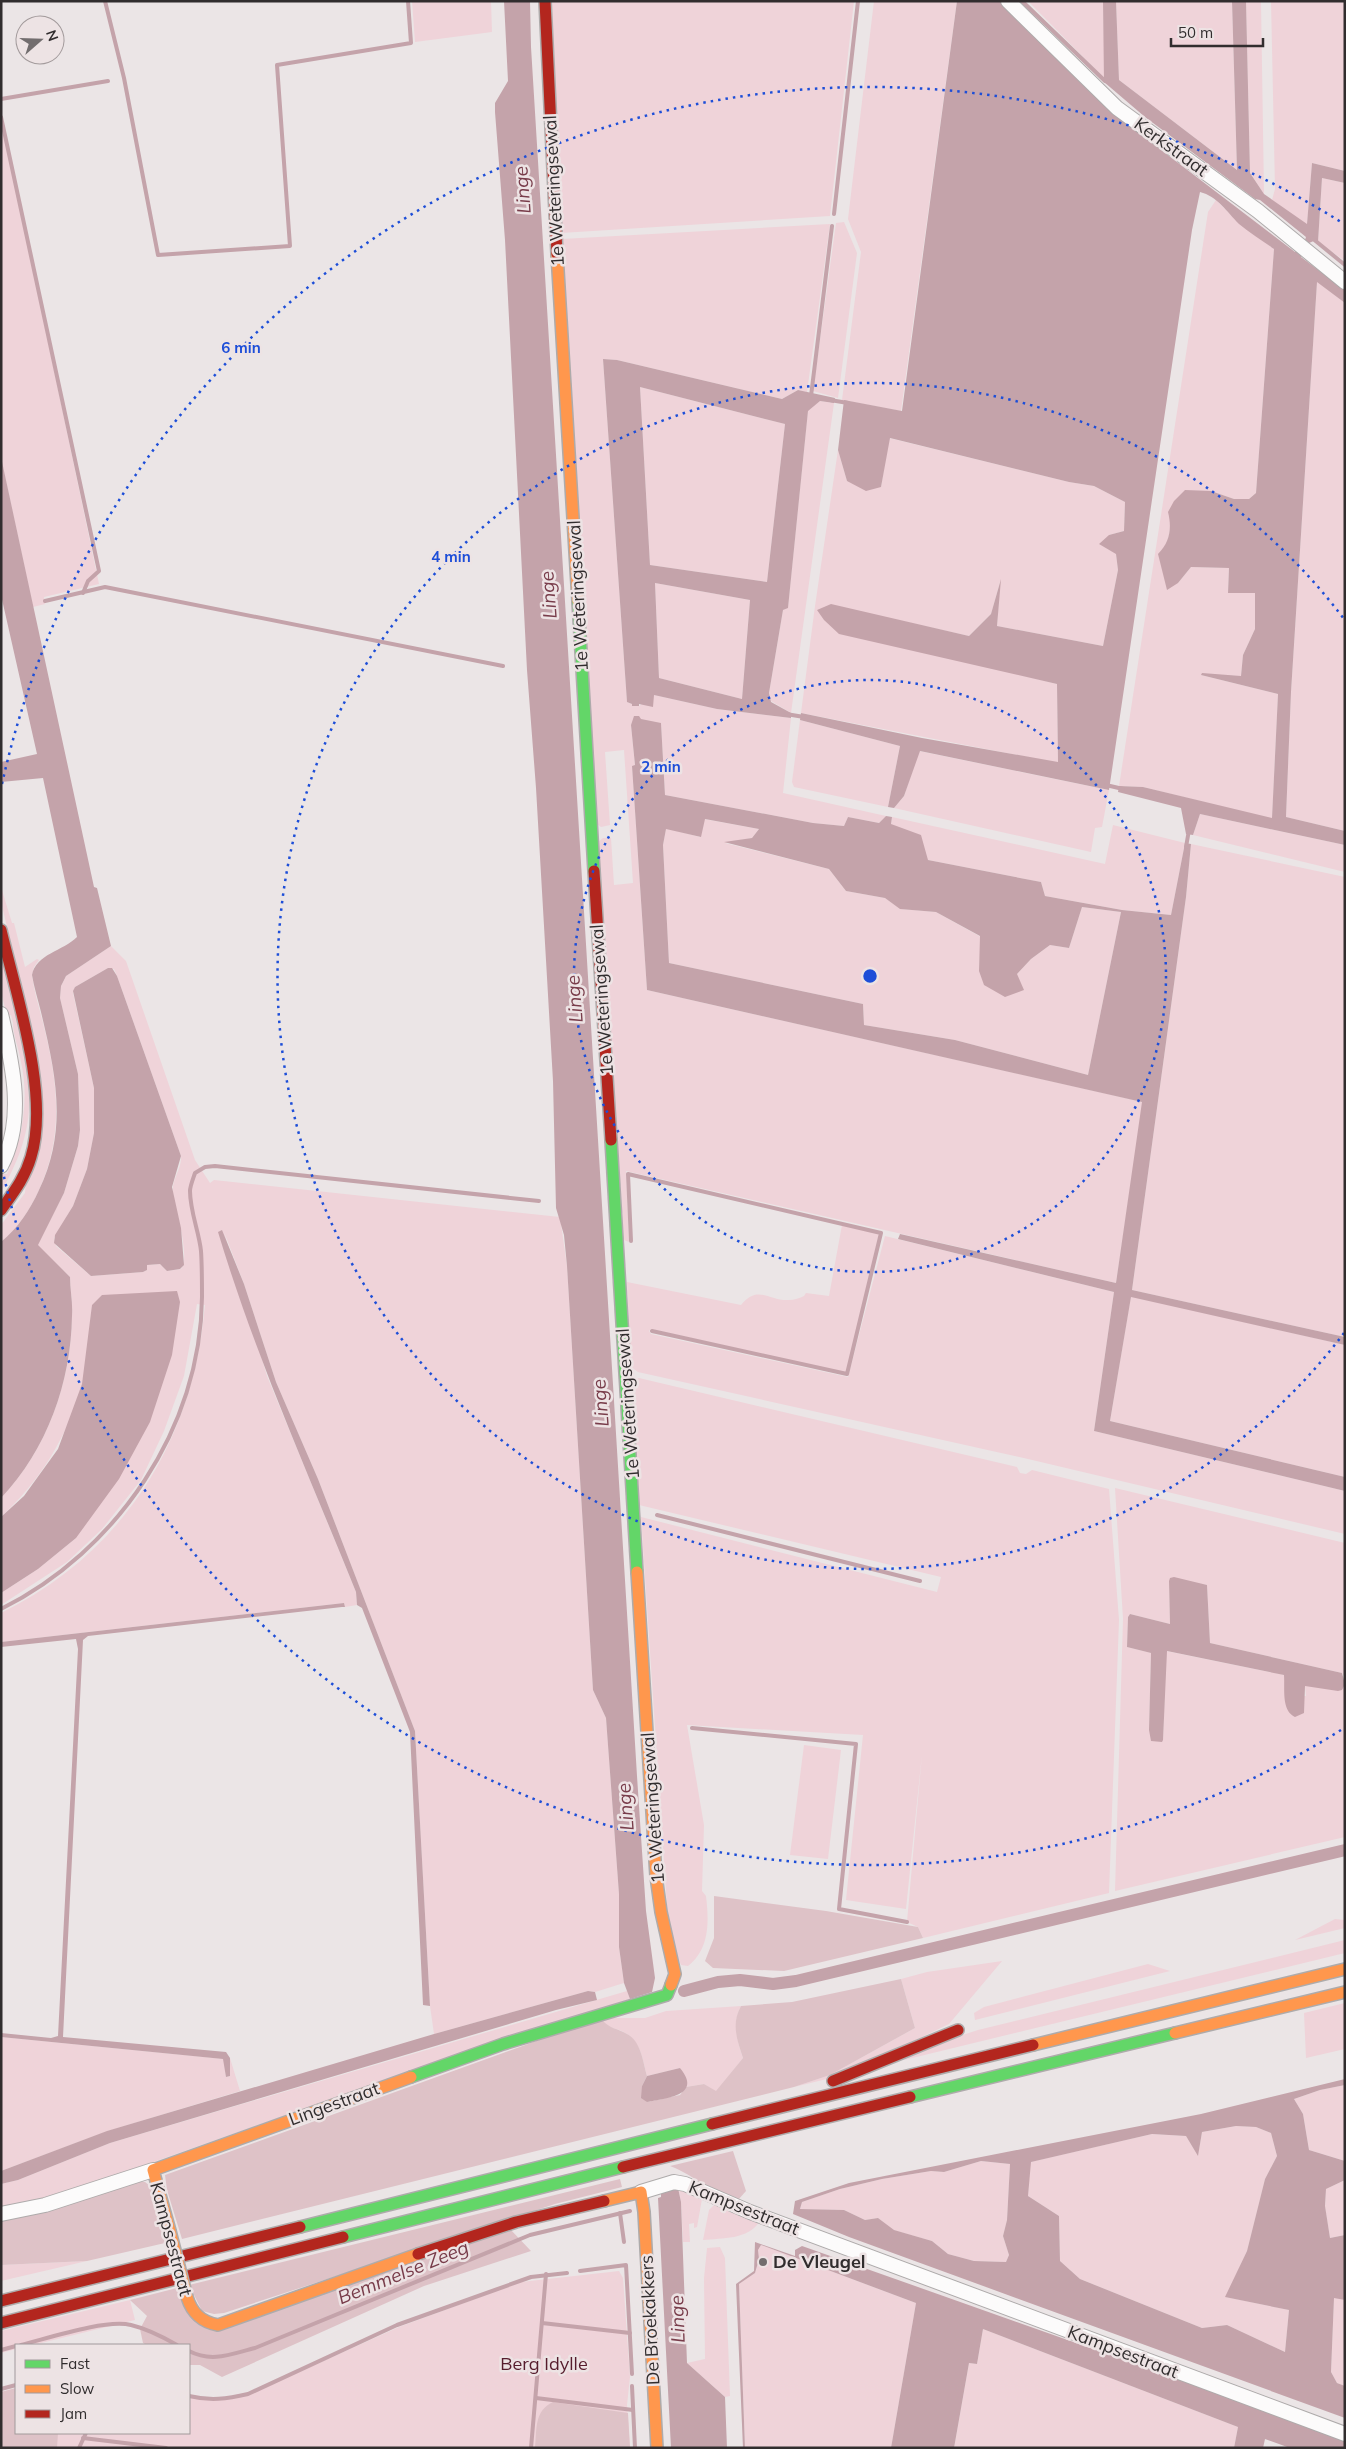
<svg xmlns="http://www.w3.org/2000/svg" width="1346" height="2449" viewBox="0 0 1346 2449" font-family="Mulish,sans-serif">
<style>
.green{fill:#efd3d9;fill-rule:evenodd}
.forest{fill:#dec2c7}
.water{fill:#c4a3aa;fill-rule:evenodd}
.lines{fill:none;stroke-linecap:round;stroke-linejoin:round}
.stream{stroke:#c4a3aa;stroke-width:4}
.canal{stroke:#c4a3aa;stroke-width:12}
.street-casing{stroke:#aeabab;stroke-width:16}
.fast-casing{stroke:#aeabab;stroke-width:14}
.slow-casing{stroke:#aeabab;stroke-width:14}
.jam-casing{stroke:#aeabab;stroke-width:14}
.street{stroke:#fcfbfb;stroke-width:14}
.fast{stroke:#63d668;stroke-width:11}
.slow{stroke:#ff974d;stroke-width:11}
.jam{stroke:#b3261e;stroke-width:11}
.slow-bridge-casing{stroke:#aeabab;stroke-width:14;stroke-linecap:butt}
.slow-bridge{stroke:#ff974d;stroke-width:11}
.ring{fill:none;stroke:#1d4ed8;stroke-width:2.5;stroke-dasharray:2.5 5}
.poi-dot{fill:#726d6e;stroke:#ede3e4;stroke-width:2}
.labels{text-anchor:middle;stroke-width:5;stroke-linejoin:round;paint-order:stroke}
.street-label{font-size:18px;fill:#312d2e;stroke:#ede3e4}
.poi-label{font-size:18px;font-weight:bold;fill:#312d2e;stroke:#ede3e4;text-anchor:start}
.park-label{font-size:18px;fill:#561d2d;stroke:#ede3e4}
.water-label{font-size:19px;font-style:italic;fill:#783c4a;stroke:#ede3e4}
.centre{fill:#1d4ed8;stroke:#ede3e4;stroke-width:2.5}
.ring-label{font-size:15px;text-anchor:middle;font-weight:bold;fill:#1d4ed8;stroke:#ede3e4;stroke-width:5;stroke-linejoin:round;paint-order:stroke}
</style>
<rect width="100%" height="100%" fill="#ebe5e6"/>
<g class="green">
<polygon points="412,1 491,1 492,32 415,42"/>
<polygon points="552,1 854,1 830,216 561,233"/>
<polygon points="874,1 957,1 901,411 842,400 861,252 848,219"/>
<polygon points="1028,1 1103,1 1105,79"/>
<polygon points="1116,1 1232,1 1237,170 1119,80"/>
<polygon points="1246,1 1261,1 1264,194 1250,173"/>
<polygon points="1271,1 1345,1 1345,171 1312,163 1307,225 1272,200 1275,189"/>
<polygon points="1,119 99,584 44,597 45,604 33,607 1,458"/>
<polygon points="1322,178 1345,183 1345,261 1318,242"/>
<polygon points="1216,200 1240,224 1274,249 1256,493 1249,499 1234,499 1211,491 1171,524 1167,546 1159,555 1178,583 1191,567 1229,568 1228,593 1255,593 1255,629 1243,655 1241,676 1201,675 1278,694 1272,819 1143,787 1119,786 1208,212"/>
<polygon points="844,222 857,253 838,398 813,391 836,223"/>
<polygon points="830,224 807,392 798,390 782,399 617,360 603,359 627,702 632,704 633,706 639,706 654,695 717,709 791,718 783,793 886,816 879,823 848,817 844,826 813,823 665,795 661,724 634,720 631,725 635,766 632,766 647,990 1143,1102 1116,1283 626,1171 629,1242 624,1240 598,842 603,838 611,838 614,885 633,883 624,750 605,752 610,825 601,827 597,824 562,239"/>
<polygon points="1317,281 1345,303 1345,831 1286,817 1291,692"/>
<polygon points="640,387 785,424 767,582 650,565"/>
<polygon points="820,401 834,403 791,713 771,701 769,693 783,610 788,607 808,410"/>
<polygon points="889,438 1069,482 1094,486 1125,502 1124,531 1109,535 1116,554 1118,570 1103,646 997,626 1000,582 991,614 969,636 902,621 989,667 1057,684 1058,763 801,713 815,606 838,450 847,481 881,487"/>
<polygon points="655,583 750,600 742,699 659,678"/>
<polygon points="800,720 900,746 888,807 794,787 792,782"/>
<polygon points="919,751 1109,790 1102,827 1095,828 1091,852 894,808 904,796"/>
<polygon points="1200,814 1345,845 1345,872 1193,835"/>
<polygon points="892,817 1105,864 1113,825 1185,843 1171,915 1122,910 1045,896 1041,882 928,860 891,824"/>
<polygon points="704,819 759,829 752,838 725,843 829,869 846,891 885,898 901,909 936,912 981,937 979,971 1017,974 1031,959 1050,945 1069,948 1082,907 1121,912 1088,1075 955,1040 864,1025 863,1004 669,963 663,845 666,828 700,837"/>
<polygon points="1191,844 1345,877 1345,1337 1132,1290 1186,897"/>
<path d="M1,887L12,923H14L25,967L37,959L39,960L34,967L32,975C34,992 40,1010 44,1027C58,1083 64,1136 39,1190C30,1210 18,1228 1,1242V1225L25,1193L37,1051L1,902Z"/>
<path d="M111,946L126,961L195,1160L210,1183L214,1180L560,1217L567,1266L593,1690L606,1718L619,1894V1947L624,1983L595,1992L588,1991L434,2034L430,2006L415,1731L318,1479L276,1382L244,1284L224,1232L267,1376L356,1592L357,1605L345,1607L344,1603L1,1642V1613C125,1552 193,1440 205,1305L197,1304L184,1376L164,1431L141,1480L102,1529L67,1562L1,1605V1593L38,1569L76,1538L92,1305C89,1330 89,1360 82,1385C67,1437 41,1480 1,1517V1498C47,1450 71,1382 72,1316C73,1303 70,1290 70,1277L37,1245L64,1193L78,1146L80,1130L78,1074L60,998L61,986L66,976ZM108,968L114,969L117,976L181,1156C182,1169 171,1180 173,1193C175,1209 191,1257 181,1269L167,1271L160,1264L147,1265V1270L143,1272L91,1276L56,1246L54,1238L73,1206L87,1169L94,1133V1088L73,993L75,987Z"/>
<path d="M1,956C12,1000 28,1056 29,1100C30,1133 17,1164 1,1192V1174H7L10,1167L7,1165L15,1140L19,1141C25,1115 27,1088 21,1062C19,1049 13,1035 13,1023L11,1015L7,1016L1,992Z"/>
<path d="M842,1225L879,1234L846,1373L651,1329L649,1331L651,1334L848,1377L885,1236L1114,1292L1094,1431L1345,1491V1534L1028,1459L638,1372L631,1367L627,1282L741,1305C758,1284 768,1301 789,1300C794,1300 800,1298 804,1296L806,1293L829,1296Z"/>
<polygon points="1131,1296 1345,1345 1345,1477 1110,1421"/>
<path d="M639,1378L1017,1467L1020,1473L1026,1474L1032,1470L1109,1489L1119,1620L1109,1893L923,1938L918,1927L907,1922L922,1754L906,1909L846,1900L863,1735L687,1725L704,1825L702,1891L706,1896C709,1921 710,1949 688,1966L681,1965L669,1936L641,1517L937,1592L941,1577L639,1505L633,1379Z"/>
<polygon points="1115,1488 1345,1543 1345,1677 1342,1673 1210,1643 1207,1585 1169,1581 1170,1624 1130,1614 1128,1617 1127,1647 1151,1653 1149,1730 1163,1740 1166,1651 1285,1675 1285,1695 1306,1696 1305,1686 1344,1686 1345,1684 1345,1837 1115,1891 1123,1619"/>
<polygon points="804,1745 841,1750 828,1859 790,1855"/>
<polygon points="1335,1919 1345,1920 1345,1928 1295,1940"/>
<polygon points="1345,1940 1345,1953 904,2060 941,2042 978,2030"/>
<polygon points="1002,1961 949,2024 843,2075 794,2087 830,2075 915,2028 901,1979 927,1972"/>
<polygon points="1148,1964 1170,1971 975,2020 974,2013 984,2007"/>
<polygon points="627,1991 630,1999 431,2064 63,2194 1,2207 1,2184 18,2180 110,2143"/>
<polygon points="1345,2003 1345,2049 1306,2058 1304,2013"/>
<path d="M741,2006C732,2023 737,2041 743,2058L716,2092L704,2084L686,2087L687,2083L680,2068L647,2076C643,2061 641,2043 627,2034C615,2026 612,2032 600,2018H645L666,2011Z"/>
<polygon points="1,2037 224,2059 226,2077 230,2076 230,2058 240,2091 108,2131 1,2171"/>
<polygon points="1345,2085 1345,2161 1309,2150 1303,2114 1294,2099 1320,2090"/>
<polygon points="1236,2126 1256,2127 1271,2133 1277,2156 1265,2179 1247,2251 1226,2297 1289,2310 1285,2352 1227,2325 1202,2328 1080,2279 1060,2261 1059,2216 1028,2196 1030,2162 1152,2134 1186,2136 1198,2155 1202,2132"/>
<polygon points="981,2161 1010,2164 1007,2220 1003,2236 1009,2255 1006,2262 974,2261 948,2254 932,2241 893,2230 878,2218 865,2220 844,2210 800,2209 802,2202 840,2189 882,2179 931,2171 944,2172"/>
<polygon points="1345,2180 1345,2235 1330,2238 1325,2207 1326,2189"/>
<polygon points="678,2188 701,2196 702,2199 697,2227 694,2228 694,2223 689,2224 690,2242 683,2242 681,2202"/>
<path d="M715,2204L760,2221C748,2240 722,2238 703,2240L709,2210Z"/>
<polygon points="761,2245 916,2303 891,2448 745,2448 739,2284 755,2273 759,2259 758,2250"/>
<polygon points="720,2247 725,2258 730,2396 725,2397 687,2363 705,2359 704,2278 707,2248"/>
<polygon points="87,2261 1,2281 1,2265"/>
<polygon points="619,2271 623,2278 630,2377 627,2405 630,2448 1,2448 1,2392 16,2388 16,2433 189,2433 189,2397 224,2400 248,2395 399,2327 521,2282"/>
<polygon points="1334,2297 1345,2300 1345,2386 1337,2383 1331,2372"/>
<polygon points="130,2300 135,2320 33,2345 16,2345 16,2349 1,2353 1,2331"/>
<polygon points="983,2329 1238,2427 1234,2448 954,2448 969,2363 977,2364"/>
</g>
<g class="forest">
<polygon points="714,1896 826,1911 918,1927 923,1938 784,1971 713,1968 705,1961 714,1938"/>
<path d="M901,1979L915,2028L830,2075L794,2087L182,2239L167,2190L165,2175L600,2018C611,2030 615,2027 627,2034C641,2041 643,2062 647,2076L642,2086L647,2102L680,2095L686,2087L704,2084L716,2091L743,2058C737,2040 731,2024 741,2006L792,2002Z"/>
<path d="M733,2151L746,2191L738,2200C713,2194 694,2175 670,2166Z"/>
<polygon points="620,2179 622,2187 555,2204 224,2313 214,2314 202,2311 189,2285"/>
<polygon points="136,2181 145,2182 150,2186 165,2243 87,2261 1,2265 1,2220"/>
<polygon points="510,2229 531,2251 424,2286 222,2377 200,2365 189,2365 189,2345 147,2345 143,2343 140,2329 147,2316 130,2300 177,2288 203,2324"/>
<polygon points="16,2388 16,2433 58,2433 57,2448 1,2448 1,2392"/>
<path d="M553,2402L628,2413L630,2448H535C537,2429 534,2411 553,2402Z"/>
</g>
<g class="water">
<polygon points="504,1 530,1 531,47 637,1776 646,1911 655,1978 652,1992 630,1999 624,1983 619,1947 619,1894 606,1718 593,1690 567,1266 564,1235 556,1208 553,1081 536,788 527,670 505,240 495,112 495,103 508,81"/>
<path d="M957,1H1000L1114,114L1295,252L1297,250L1302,254L1301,257L1345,290V303L1317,282L1291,692L1286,817L1345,831V845L1200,814L1193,835L1186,834L1181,808L1118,792L1119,786L1143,787L1272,818L1278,694L1201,675L1202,673L1241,676L1243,655L1255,629V593H1228L1229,568L1191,567L1178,583L1167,590L1158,554C1170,542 1172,528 1168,512L1174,501L1185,490L1211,491L1234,499H1249L1256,493L1274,249C1263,241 1250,233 1239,224C1227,212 1217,196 1200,192L1192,230L1109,790L920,751L904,796L894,808L888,807L900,746L800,720L801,713L922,738L1058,762L1057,684L839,634L824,620L817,610L831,604L969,636L991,614L1001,579L997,626L1103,646L1118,570L1116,554L1099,544L1109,535L1124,531L1125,502L1094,486L1069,482L890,438L881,487L866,491L847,481L838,450L844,400L902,411Z"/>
<polygon points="1103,1 1116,1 1119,80 1237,170 1232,1 1246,1 1250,173 1264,194 1307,224 1312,163 1345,171 1345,183 1322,178 1318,242 1316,240 1309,243 1305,240 1306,237 1260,200 1255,199 1145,117 1104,82"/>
<path d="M603,359L617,360L782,399L798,390L835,398L834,403L820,401L808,411L788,608L783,610L769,693L771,702L791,713V718L717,709L654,695L653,707L639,704V706H632V704L627,702ZM640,387L785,424L767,582L650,565ZM655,583L750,600L742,699L659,678Z"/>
<path d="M1,457L94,887L97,888L111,946L66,976L61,986L60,998L78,1074L80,1130L78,1146L64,1193L38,1245L70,1277C70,1290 73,1303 72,1316C71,1382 47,1450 1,1498V1242C18,1228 30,1210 39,1190C68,1129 56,1075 41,1012C38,1000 34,987 32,975C36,954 63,951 77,937L43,778L1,782V762L37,754L1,595Z"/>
<path d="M634,716H639L641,719L661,723L665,795L813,823L844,826L848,817L879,823L886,816L892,817L891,824L921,835L928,860L1041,882L1045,896L1122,910L1171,915L1185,843L1191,844L1186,897L1132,1290L1345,1337V1345L1131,1297L1110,1421L1345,1477V1491L1094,1431L1114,1292L898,1239L900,1234L1116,1283L1142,1102L647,990L632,766L635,765L631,725ZM705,819L759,829L752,838L724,842L829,869L846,891L885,898L900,909L936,912L980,936L979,971L984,985L1005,997L1024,990L1017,974L1031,959L1050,945L1069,948L1082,907L1121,912L1088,1075L955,1040L864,1025L863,1004L669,963L663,845L666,829L701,837Z"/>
<polygon points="108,968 112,968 117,976 181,1156 172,1187 181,1228 184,1265 180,1269 167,1271 160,1264 147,1265 147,1270 143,1272 91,1276 54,1243 55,1235 73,1206 87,1169 94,1133 94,1088 73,991 75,987"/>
<path d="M222,1230L244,1284L276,1382L318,1479L415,1731L430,2006L423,2005L410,1732L362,1608L357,1605L356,1592C308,1473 255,1355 218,1232Z"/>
<polygon points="177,1291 180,1302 172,1355 150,1422 119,1479 76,1538 38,1569 1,1593 1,1517 24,1496 58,1449 82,1384 92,1305 102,1295"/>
<path d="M1174,1577L1207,1585L1210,1643L1342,1673L1345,1684L1342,1690L1338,1691L1305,1686L1304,1713L1295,1717C1281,1711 1285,1688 1284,1675L1167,1651L1163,1740L1162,1742L1151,1741L1149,1730L1151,1653L1127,1647L1128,1617L1130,1614L1170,1624L1169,1581L1170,1578Z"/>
<polygon points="344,1603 345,1607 342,1607 88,1636 83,1640 63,2037 226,2052 230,2058 230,2076 226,2077 223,2059 1,2037 1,2033 51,2038 58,2036 78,1649 76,1639 1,1647 1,1642"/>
<polygon points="588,1991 595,1992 597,2000 556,2010 110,2143 18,2180 1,2184 1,2171 107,2131 434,2034"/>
<path d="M680,2068C703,2096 666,2098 647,2102L641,2098L642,2086L647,2076Z"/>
<path d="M1345,2079V2085L1320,2090L1294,2099L1303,2114L1309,2150L1345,2161V2180L1326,2189L1325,2206L1330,2238L1345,2235V2300L1334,2298L1331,2372L1337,2383L1345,2386V2418L849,2237L793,2214L795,2201L849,2183L1201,2114ZM1236,2126L1256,2127L1271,2133L1277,2156L1265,2179L1247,2251L1225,2297L1289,2310L1285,2352L1227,2325L1202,2328L1080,2279L1060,2261L1059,2216L1028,2196L1031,2162L1152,2134L1186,2136L1198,2156L1202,2132ZM981,2161L1010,2164L1007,2220L1003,2236L1009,2255L1006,2262L974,2261L948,2254L932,2241L894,2230L878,2218L865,2220L844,2210L800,2209L802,2202L840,2189L882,2179L931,2171L944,2172Z"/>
<polygon points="678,2188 681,2202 687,2363 725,2397 727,2448 671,2448 658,2198 661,2197 661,2192"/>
<polygon points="755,2242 795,2256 795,2250 802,2246 1345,2438 1345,2448 1290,2448 1265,2439 1263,2448 1234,2448 1238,2427 983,2329 977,2364 969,2363 954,2448 891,2448 916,2303 761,2245 758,2250 759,2259 755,2273 739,2284 745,2448 743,2448 736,2284 754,2271"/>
</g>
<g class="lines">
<g class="stream">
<polyline points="105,1 124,78 158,255 290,246 277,65 411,43 408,1"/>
<polyline points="1022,1 1105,81 1110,82"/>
<polyline points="1,99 108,81"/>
<polyline points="1,117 99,571 88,581 83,593"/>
<polyline points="834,214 858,1"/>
<polyline points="1312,238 1345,265"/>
<polyline points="811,396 832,226"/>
<polyline points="830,400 848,403"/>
<polyline points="45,601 105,587 503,666"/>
<polyline points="786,714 804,717"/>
<polyline points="1106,785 1123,789"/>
<polyline points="1186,847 1189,830"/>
<polyline points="631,1241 628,1174 881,1233 847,1374 652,1331"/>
<polyline points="657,1515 920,1581"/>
<path d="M1,1609C117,1551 201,1428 202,1297C202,1282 202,1266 201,1251C199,1232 190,1211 190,1191C190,1186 193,1179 195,1173L205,1167L215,1166L539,1201"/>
<polyline points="692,1728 856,1744 839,1909 907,1922"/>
<polyline points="620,2213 624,2242"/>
<polyline points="580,2271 626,2265 632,2374"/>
<polyline points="542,2323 630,2333"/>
<path d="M21,2345C49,2338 105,2319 131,2325C148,2329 163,2337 177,2345"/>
<polyline points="1,2350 16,2346"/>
<path d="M189,2351C212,2363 231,2354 255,2348L530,2235L630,2211"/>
<polyline points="632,2386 635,2448"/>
<polyline points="1,2389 16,2385"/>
<path d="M189,2396C210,2401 227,2399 248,2394L397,2325L531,2277L567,2273"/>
<polyline points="536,2398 633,2410"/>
<polyline points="83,2438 166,2448"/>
<polyline points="79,2448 86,2433"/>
<polyline points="531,2448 546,2274"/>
</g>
<polyline class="canal" points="684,1991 718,1982 740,1980 773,1984 796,1981 1345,1850"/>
<g class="street-casing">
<g id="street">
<polyline points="1008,1 1117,108 1258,211 1345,282"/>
<path d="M1,1014C12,1062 26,1119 1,1166"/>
<polyline points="641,2192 674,2182 685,2184 750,2212 1345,2434"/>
<polyline points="1,2214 45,2205 153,2170"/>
</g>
</g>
<g class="fast-casing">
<g id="fast">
<polyline points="578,601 594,871"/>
<polyline points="611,1140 637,1572"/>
<polyline points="411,2077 503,2044 667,1995 671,1985"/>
<polyline points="910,2097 1175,2033"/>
<polyline points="300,2227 712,2124"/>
<polyline points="343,2237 623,2167"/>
</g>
</g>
<g class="slow-casing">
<g id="slow">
<polyline points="557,254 578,601"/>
<polyline points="637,1572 656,1876 661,1912 675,1974 671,1985"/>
<polyline points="1175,2033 1345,1992"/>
<polyline points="1033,2045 1345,1969"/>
<polyline points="604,2201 641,2192 644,2212 657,2448"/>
<polyline points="170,2231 153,2170 411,2077"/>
<path d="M187,2297C192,2313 201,2322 218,2325L418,2254"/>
</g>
</g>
<g class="jam-casing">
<g id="jam">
<polyline points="545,1 557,254"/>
<polyline points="594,871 611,1140"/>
<path d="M1,930C16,994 50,1095 31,1157C25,1178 13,1193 1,1210"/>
<polyline points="833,2081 958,2030"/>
<polyline points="712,2124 1033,2045"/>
<polyline points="623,2167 910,2097"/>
<polyline points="418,2254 516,2222 604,2201"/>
<polyline points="1,2301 300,2227"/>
<polyline points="1,2323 343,2237"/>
</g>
</g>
<use href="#street" class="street"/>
<use href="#fast" class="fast"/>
<use href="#slow" class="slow"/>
<use href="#jam" class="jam"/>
<g class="slow-bridge-casing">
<polyline id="slow-bridge" points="170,2231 187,2297"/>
</g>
<use href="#slow-bridge" class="slow-bridge"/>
</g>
<g class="ring">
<circle cx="870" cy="976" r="296"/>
<path d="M1344 1333A593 593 0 1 1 1344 619"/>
<path d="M1341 1730A889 889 0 0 1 2 1168M2 784A889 889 0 0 1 1341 222"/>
</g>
<circle class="poi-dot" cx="763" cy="2262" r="5"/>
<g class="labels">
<g class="street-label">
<text transform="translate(1171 147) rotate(36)" y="6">Kerkstraat</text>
<text transform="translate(554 191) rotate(-93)" y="6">1e Weteringsewal</text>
<text transform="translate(578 596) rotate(-93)" y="6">1e Weteringsewal</text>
<text transform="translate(602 1000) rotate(-94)" y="6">1e Weteringsewal</text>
<text transform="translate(628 1404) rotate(-94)" y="6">1e Weteringsewal</text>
<text transform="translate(653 1808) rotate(-94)" y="6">1e Weteringsewal</text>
<text transform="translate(334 2104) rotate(-20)" y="6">Lingestraat</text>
<text transform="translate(744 2208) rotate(22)" y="6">Kampsestraat</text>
<text transform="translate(171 2239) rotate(75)" y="6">Kampsestraat</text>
<text transform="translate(650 2320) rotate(-93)" y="6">De Broekakkers</text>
<text transform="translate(1123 2352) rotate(21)" y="6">Kampsestraat</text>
</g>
<g class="poi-label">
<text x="773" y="2268">De Vleugel</text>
</g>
<g class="park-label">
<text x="544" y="2370">Berg Idylle</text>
</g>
<g class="water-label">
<text transform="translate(522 190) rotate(-94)" y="7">Linge</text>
<text transform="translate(548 595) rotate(-94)" y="7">Linge</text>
<text transform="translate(574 999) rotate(-94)" y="7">Linge</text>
<text transform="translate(600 1403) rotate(-94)" y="7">Linge</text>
<text transform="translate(625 1807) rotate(-94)" y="7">Linge</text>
<text transform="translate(403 2272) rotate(-22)" y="7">Bemmelse Zeeg</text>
<text transform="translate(677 2319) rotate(-92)" y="7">Linge</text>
</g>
</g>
<circle cx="870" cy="976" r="8" class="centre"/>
<g class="ring-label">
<text x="241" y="353">6 min</text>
<text x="451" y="562">4 min</text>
<text x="661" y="772">2 min</text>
</g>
<rect width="1346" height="2449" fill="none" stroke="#312d2e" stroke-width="5"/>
<rect x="15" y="2344" width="175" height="90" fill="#ede3e4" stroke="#a29a9b"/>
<rect x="25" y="2360" width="25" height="8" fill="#63d668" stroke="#a29a9b"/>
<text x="60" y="2369" font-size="15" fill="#312d2e">Fast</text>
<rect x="25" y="2385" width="25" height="8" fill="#ff974d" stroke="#a29a9b"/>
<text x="60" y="2394" font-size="15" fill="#312d2e">Slow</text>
<rect x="25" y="2410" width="25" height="8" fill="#b3261e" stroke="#a29a9b"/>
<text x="60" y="2419" font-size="15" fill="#312d2e">Jam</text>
<g transform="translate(40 40) rotate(70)"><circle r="24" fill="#ede3e4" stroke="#a29a9b"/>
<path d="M0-4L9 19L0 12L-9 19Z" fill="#726d6e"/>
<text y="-8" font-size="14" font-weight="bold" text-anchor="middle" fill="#312d2e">N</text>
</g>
<path d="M1171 38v8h92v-8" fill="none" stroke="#312d2e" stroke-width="2.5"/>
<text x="1178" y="38" font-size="15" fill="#312d2e" stroke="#ede3e4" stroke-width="4" paint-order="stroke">50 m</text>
</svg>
